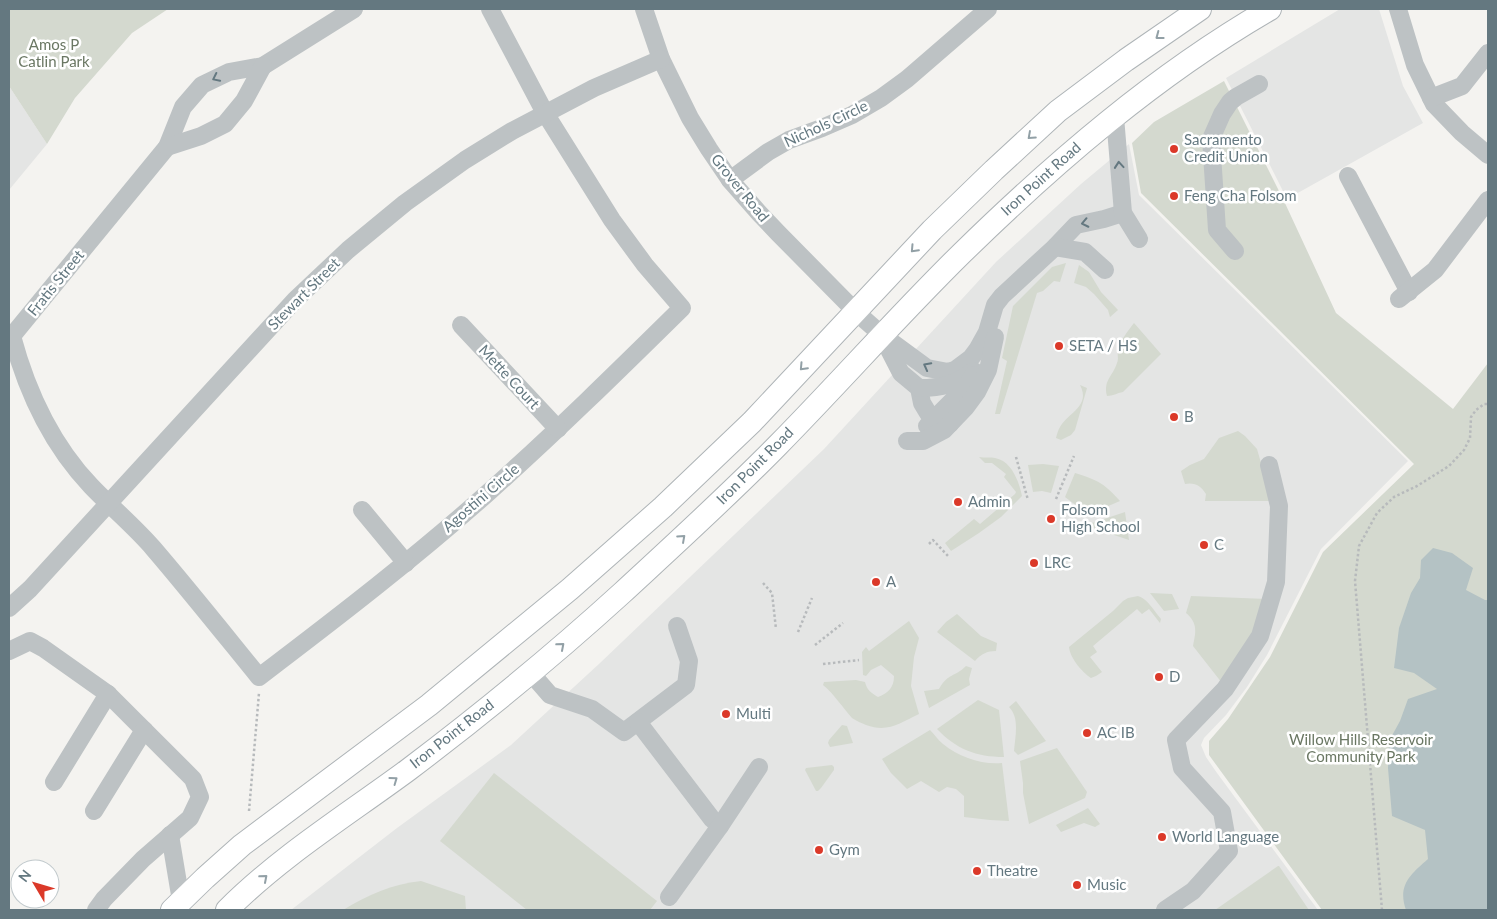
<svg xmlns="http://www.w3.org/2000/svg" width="1497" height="919" viewBox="0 0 1497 919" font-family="Lato,sans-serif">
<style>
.built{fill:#e4e5e4}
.green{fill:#d4d9cf}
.water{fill:#b4c2c4}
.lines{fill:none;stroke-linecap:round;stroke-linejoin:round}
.major-casing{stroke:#aeb4b7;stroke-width:24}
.path{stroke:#b7babc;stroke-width:2.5;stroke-dasharray:2.5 2.5;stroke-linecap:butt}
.minor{stroke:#bdc2c4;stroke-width:18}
.major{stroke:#fff;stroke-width:22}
.oneway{stroke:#92a0a6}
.oneway2{stroke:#647880}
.poi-dot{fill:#db3929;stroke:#fff;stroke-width:2}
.labels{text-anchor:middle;stroke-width:5;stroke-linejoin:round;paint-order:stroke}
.park-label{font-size:15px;fill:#6a7763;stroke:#fff}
.street-label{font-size:15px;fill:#647880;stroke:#fff}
.poi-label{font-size:15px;fill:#647880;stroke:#fff;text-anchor:start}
</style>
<rect width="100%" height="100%" fill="#f4f3f0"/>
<g class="built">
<polygon points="1340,9 1379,9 1403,86 1423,123 1287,199 1226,78"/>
<polygon points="9,86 47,144 9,190"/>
<polygon points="1129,144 1139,195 1408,461 1321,549 1267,655 1247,687 1226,715 1204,738 1201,745 1206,757 1217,773 1318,910 291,910 397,828 511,745 600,663 824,449 996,262 1081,184"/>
</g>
<g class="green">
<polygon points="9,9 168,9 132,33 75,98 47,144 9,86"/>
<polygon points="1224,81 1284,201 1336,313 1453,409 1488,363 1488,910 1322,910 1209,755 1209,741 1228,719 1270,657 1323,552 1414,464 1141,193 1132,143 1154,122"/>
<polygon points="1066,263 1060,282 1054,281 1043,291 1037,293 1000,414 995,414 1007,361 1002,358 1013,306 1052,267"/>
<polygon points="1079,265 1089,272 1101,292 1118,310 1110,317 1108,310 1094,294 1086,287 1074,283"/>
<path d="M1134,323L1161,354L1123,392C1117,393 1113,396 1107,396C1103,380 1113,376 1117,363C1119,359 1117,355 1118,351C1120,340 1128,331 1134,323Z"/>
<path d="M1080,385L1087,388L1075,430L1071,435L1061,440L1056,438C1057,434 1058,430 1060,427C1069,412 1091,406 1080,385Z"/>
<path d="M1238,431L1245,436L1257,449L1272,501H1205L1206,494C1201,486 1195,482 1185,484L1181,471L1190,465L1204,459L1219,438Z"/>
<path d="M979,457C985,458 991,457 995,458C1012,461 1019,482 1022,496L1001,517L979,533L951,551L945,543L974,519L980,524L1015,494L1016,492L1004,477L1006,474L992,463H985Z"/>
<polygon points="1043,464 1059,466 1051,493 1042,491 1033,492 1028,465"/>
<path d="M1075,473C1098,480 1105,484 1120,501L1085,516L1077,506L1065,497Z"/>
<polygon points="1125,512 1129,540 1090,527 1089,524"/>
<polygon points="1150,593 1172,594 1179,609 1164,611"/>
<path d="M1138,596C1148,599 1154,611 1161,619L1160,623L1149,609L1142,614L1137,609L1093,646L1097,652L1090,657L1102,672L1096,676L1091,678C1082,672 1070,658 1069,647L1113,611L1123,601L1128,598Z"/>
<path d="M1191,596L1267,599L1259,624L1222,683L1193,646C1196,632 1198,623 1186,613Z"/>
<path d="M957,614L981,636L997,643L996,651C987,651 981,654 975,661L937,632L946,622Z"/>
<path d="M909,621L919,638L914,657L911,686L919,714C900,723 888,733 866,725C862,723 856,721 852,718C842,707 835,695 823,685L824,682L856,680L865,682C867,690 871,693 878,697C888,693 894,688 894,676L881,665L871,670L866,676L863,675L862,652L866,647L869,651Z"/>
<path d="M966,666L972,668L969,679L970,685L929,708L924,691L939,689C949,672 954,678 966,666Z"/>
<path d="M978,700L999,710L1004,757C976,757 956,749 937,729Z"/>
<path d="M1016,701L1046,741L1018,755L1014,751C1015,737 1020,718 1009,707Z"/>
<polygon points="842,725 847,726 853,743 830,747 828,743 829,740"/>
<path d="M930,730C934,734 938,740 943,744C959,757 982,765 1002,763L1009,821L990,820L964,817V796L956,789L947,787L939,792L921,781L907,789L891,773L882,759Z"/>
<polygon points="1057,748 1087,792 1085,798 1029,824 1023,793 1023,783 1020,761"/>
<polygon points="832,765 834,767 834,770 821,788 818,791 816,791 805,770 806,768"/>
<polygon points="494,773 657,901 650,910 527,910 440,841"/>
<polygon points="1088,808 1100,824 1095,827 1084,823 1061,832 1056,825"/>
<polygon points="1279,866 1309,910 1215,910 1278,866"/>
<path d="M421,881L465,896L466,910H343C368,895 392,884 421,881Z"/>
</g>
<path class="water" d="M1433,548L1452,553L1473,568L1466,590L1485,600H1488V910H1406C1397,885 1411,874 1428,859L1425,830L1392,816L1388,768L1389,741L1400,721L1408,699L1437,689L1414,673L1394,668L1399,628L1411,593L1420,578L1421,560Z"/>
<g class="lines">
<g class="major-casing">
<g id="major">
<polyline points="172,910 205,878 242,845 429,705 570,589 663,507 752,422 932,230 994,170 1058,111 1126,60 1200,9"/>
<path d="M227,910C281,856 347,815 408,770C482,714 554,655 622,593C675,544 728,496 778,445C840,382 898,316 961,254C1055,162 1156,75 1270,9"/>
</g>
</g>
<g class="path">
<polyline points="1016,457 1028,500"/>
<polyline points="1056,499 1074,456"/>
<polyline points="929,544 933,540 948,556"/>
<polyline points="763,583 772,593 776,629"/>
<polyline points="798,632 812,598"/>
<polyline points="815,645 843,623"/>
<polyline points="823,664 859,660"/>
<polyline points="249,811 259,693"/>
<polyline points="1382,910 1355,581 1359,546 1377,513 1394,497 1417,486 1449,466 1464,450 1470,438 1471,417 1476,410 1484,404 1488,404"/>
</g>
<g class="minor">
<path d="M354,9L263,66L229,72L202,85L183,107L167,147L12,336C27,392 51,444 91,486C111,507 134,526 153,548C189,590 224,634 259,677C338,617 416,557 490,491C556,432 619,370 682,308L645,265L612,220L545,113L490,9"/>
<polyline points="644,9 661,59 690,118 709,149 730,180 759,213 778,233 856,312 882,335 927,368 948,372 955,370 971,358 977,350 987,332 995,305 1002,296 1055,247 1076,225 1104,219 1123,213"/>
<polyline points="1398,9 1415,65 1434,104 1462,133 1488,155"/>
<polyline points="1431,98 1462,86 1488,53"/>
<polyline points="1115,117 1123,213 1139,239"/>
<polyline points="167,147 201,136 225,124 244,101 263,66"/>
<polyline points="1348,176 1409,292"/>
<polyline points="730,180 768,152 789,140 822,128 852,115 881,98 907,79 988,9"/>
<polyline points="1055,247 1085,252 1105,270"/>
<polyline points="1235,251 1217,230 1211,139 1222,114 1230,102 1236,97 1259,84"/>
<polyline points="1399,299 1435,270 1488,200"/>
<polyline points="461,325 558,429"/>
<polyline points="883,338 901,373 919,388 922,403 928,413 935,418 950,424"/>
<path d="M919,388C944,388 952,385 974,371"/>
<polyline points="927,426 967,386 973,375"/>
<polyline points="907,441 923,441 944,430 966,407 977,392 988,370 995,337"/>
<polyline points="362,510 406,563"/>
<polyline points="9,608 30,589 295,300 348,250 405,203 465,160 512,131 594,88 661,59"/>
<polyline points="9,651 30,641 43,648 108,694 193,779 200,797 190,818 143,859 104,899 96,910"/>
<polyline points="530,672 550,695 592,709 624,732 686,685 689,661 677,626"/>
<polyline points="638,722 712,819 720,826"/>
<polyline points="54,782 108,694"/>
<polyline points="94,811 144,730"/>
<polyline points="170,835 181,901"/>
<polyline points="669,897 720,826 759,767"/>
<polyline points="1165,910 1193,891 1229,851 1222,812 1182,768 1176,740 1225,689 1260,636 1276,582 1279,506 1269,465"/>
</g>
<use href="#major" class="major"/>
</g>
<defs><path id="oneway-chevron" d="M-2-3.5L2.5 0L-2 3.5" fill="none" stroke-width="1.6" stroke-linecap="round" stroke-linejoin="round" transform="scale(1.25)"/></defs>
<g class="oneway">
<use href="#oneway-chevron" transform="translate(1159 36) rotate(143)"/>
<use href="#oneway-chevron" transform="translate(1031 136) rotate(138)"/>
<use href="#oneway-chevron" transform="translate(914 249) rotate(133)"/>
<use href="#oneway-chevron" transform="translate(803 367) rotate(133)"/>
<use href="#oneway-chevron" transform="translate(682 538) rotate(-42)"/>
<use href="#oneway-chevron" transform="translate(561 646) rotate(-41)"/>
<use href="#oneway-chevron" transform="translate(394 780) rotate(-36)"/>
<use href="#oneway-chevron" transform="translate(264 878) rotate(-41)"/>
</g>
<g class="oneway2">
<use href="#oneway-chevron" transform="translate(216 78) rotate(154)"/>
<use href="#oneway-chevron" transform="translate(1119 165) rotate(-95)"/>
<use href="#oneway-chevron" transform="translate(1085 223) rotate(168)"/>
<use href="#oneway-chevron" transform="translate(927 366) rotate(-152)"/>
</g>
<g class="poi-dot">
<circle cx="1174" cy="149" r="5"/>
<circle cx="1174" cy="196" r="5"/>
<circle cx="1059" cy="346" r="5"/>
<circle cx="1174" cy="417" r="5"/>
<circle cx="958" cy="502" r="5"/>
<circle cx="1051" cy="519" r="5"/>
<circle cx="1204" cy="545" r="5"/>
<circle cx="1034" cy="563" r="5"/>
<circle cx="876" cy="582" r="5"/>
<circle cx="1159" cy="677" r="5"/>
<circle cx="726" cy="714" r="5"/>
<circle cx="1087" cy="733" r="5"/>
<circle cx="1162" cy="837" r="5"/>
<circle cx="819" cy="850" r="5"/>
<circle cx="977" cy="871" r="5"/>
<circle cx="1077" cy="885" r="5"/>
</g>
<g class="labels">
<g class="park-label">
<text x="54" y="50">Amos P<tspan x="54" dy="17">Catlin Park</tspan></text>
<text x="1361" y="745">Willow Hills Reservoir<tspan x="1361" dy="17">Community Park</tspan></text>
</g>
<g class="street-label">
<text transform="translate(826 124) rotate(-25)" y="5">Nichols Circle</text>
<text transform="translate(1041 179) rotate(-42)" y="5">Iron Point Road</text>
<text transform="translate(740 188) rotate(51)" y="5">Grover Road</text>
<text transform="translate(56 283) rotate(-51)" y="5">Fratis Street</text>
<text transform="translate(304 294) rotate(-45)" y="5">Stewart Street</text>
<text transform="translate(509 377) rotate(47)" y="5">Mette Court</text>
<text transform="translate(755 466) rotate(-45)" y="5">Iron Point Road</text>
<text transform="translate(481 498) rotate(-41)" y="5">Agostini Circle</text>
<text transform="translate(452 734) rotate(-38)" y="5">Iron Point Road</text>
</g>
<g class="poi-label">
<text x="1184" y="145">Sacramento<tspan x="1184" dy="17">Credit Union</tspan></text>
<text x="1184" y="201">Feng Cha Folsom</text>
<text x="1069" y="351">SETA / HS</text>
<text x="1184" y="422">B</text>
<text x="968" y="507">Admin</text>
<text x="1061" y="515">Folsom<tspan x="1061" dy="17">High School</tspan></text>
<text x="1214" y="550">C</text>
<text x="1044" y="568">LRC</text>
<text x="886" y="587">A</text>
<text x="1169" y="682">D</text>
<text x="736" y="719">Multi</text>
<text x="1097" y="738">AC IB</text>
<text x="1172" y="842">World Language</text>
<text x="829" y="855">Gym</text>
<text x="987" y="876">Theatre</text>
<text x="1087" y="890">Music</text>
</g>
</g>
<rect width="1497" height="919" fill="none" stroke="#647880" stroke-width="20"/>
<g transform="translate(35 884) rotate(308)"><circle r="24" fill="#ffffff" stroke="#c1c9cc"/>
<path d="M0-4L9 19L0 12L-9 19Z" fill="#db3929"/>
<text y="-8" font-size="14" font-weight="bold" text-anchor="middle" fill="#647880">N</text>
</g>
</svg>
